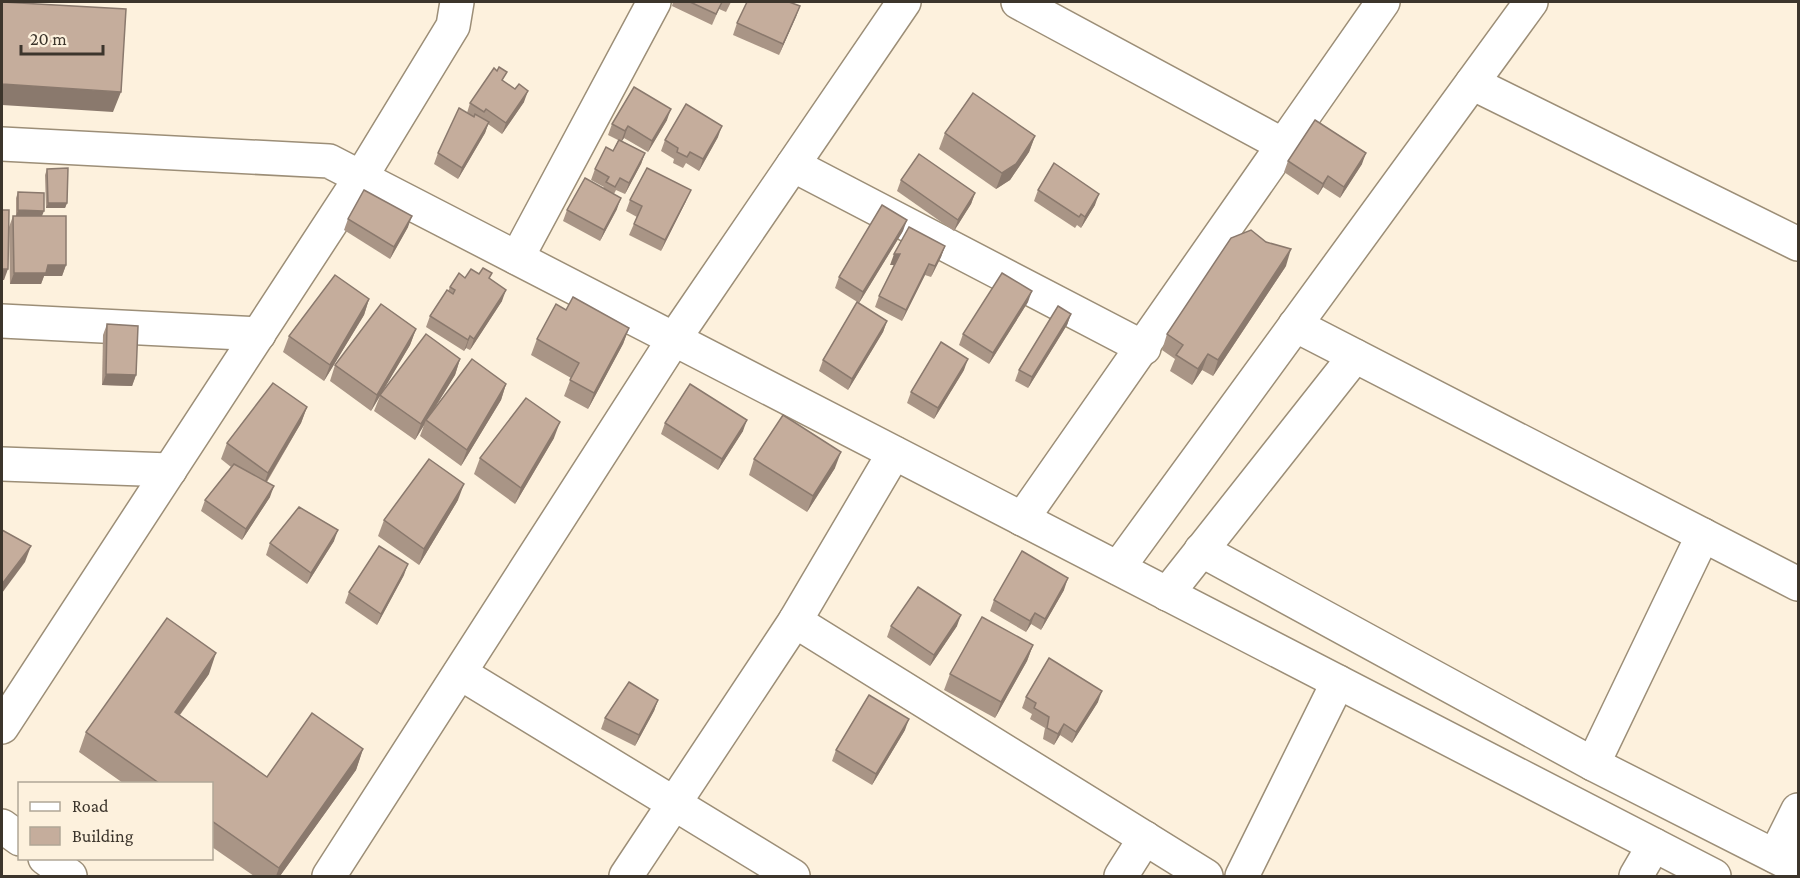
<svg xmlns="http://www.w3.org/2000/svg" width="1800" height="878" viewBox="0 0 1800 878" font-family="'Crimson Pro',serif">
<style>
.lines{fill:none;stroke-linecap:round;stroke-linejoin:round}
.minor-casing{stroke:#9c8e77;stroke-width:36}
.minor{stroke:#fff;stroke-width:33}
.wall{fill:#a99586}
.shaded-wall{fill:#8a796d}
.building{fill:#c5ad9c;stroke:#8a796d;stroke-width:1.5}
</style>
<rect width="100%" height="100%" fill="#fdf1dd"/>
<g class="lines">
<g class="minor-casing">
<g id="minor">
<polyline points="1018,2 1283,145"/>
<polyline points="1472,83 1798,244"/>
<polyline points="2,144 329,161 1714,876"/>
<polyline points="793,165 1144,348"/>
<polyline points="517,258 654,2"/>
<polyline points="2,321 259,334"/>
<polyline points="1295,325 1798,584"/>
<polyline points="2,464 170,470"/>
<polyline points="1022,519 1383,2"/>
<polyline points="1201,550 1593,764 1798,868"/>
<polyline points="1118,568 1531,2"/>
<polyline points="1167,594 1355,356"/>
<polyline points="795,621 1206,876"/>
<polyline points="460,673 793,876"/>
<polyline points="2,727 361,177 453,26 457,2"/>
<polyline points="1593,764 1703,535"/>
<polyline points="2,826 20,839"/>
<polyline points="1775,856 1798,810"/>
<polyline points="45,858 70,876"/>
<polyline points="329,876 674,339 904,2"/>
<polyline points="626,876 795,621 894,453"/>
<polyline points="1121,876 1145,838"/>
<polyline points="1242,876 1338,682"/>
<polyline points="1636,876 1654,845"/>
</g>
</g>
<use href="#minor" class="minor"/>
</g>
<g class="wall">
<polygon points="673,2 731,2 726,12 719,9 712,25 672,6"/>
<polygon points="800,6 779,55 733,35 737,23"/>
<polygon points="504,81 524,102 502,134 488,124 485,133 458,179 434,164 438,153 467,113 470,103"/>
<polygon points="667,120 648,152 624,138 622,141 645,153 641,164 625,194 616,190 614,194 617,209 600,241 563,221 567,210 603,188 604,187 591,180 595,169 613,151 618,140 608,135 612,124"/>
<polygon points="945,133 1035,136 1029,152 1010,180 996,189 939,149"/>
<polygon points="718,137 699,171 686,163 683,168 673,163 674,159 661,151 665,140"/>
<polygon points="1288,161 1362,164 1340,198 1323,187 1318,195 1284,172"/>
<polygon points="47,169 67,203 65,208 46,208 45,175"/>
<polygon points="901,180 975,193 971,204 954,231 897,191"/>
<polygon points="1038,190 1095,205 1081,228 1077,225 1075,228 1034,201"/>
<polygon points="18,192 42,216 66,265 62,276 44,276 41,284 10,284 9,227 13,216 16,216 16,198"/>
<polygon points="630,200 686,201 661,251 629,235 637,217 626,211"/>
<polygon points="348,219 408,227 390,259 344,230"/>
<polygon points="903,231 859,303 835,288 839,277"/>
<polygon points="945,246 941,257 931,277 925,275 902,321 875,307 879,296 894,265 890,265"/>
<polygon points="1286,266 1213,376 1202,370 1192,385 1170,371 1175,359 1162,350 1167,334"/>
<polygon points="479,274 490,279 502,301 470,350 466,348 464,351 426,327 430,316 448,291 450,287 465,278"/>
<polygon points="369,299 364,315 324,381 283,352 289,336"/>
<polygon points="1028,302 989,364 959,345 963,334"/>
<polygon points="1071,314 1067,325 1028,388 1015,381 1019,370"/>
<polygon points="887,321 883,332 848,390 819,371 823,360"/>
<polygon points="107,324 136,375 132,386 102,385 103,335"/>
<polygon points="629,328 623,344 588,409 564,396 571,378 531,355 537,339"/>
<polygon points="416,329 410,345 382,392 460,359 455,375 433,411 506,384 501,400 461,466 420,436 424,425 415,440 374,411 380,396 371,411 330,381 335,365"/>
<polygon points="964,370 934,419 907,403 911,392"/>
<polygon points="307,407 301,423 267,482 270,497 242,540 201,511 205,500 231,467 221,459 227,443"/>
<polygon points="665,423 743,431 718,470 661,434"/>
<polygon points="554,438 515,504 474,474 480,458"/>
<polygon points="754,459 835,468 807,512 749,475"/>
<polygon points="458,500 419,565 378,536 384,520"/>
<polygon points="334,541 307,584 266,555 270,543"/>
<polygon points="404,575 377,625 345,603 349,592"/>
<polygon points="1064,590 1041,630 1031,624 1026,632 990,611 994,600"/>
<polygon points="891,626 957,626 930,666 887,637"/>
<polygon points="1033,645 1027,661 995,718 944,690 950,674"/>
<polygon points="209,674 180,715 267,777 363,749 356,770 280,876 254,876 212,847 212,783 123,783 79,752 86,732"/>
<polygon points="1026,697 1098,702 1072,743 1060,735 1054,745 1043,739 1045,728 1030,719 1032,714 1022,708"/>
<polygon points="658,700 654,711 635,746 601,729 605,718"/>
<polygon points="905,730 872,785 832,761 836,750"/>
</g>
<g class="shaded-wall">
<polygon points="800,6 796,17 779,55 783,44"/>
<polygon points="2,84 121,92 113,112 2,105"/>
<polygon points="528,91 524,102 502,134 506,123"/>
<polygon points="671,109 667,120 648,152 652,141"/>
<polygon points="489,122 485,133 458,179 462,168"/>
<polygon points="628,126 624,138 621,142 625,131"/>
<polygon points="722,126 718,137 699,171 703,159"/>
<polygon points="1035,136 1029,152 1010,180 996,189 1002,173"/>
<polygon points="645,153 641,164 625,194 629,183"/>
<polygon points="1366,153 1362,164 1340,198 1344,187"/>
<polygon points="1328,176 1323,187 1318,195 1323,184"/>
<polygon points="691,190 686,201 661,251 665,240"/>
<polygon points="975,193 971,204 954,231 958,220"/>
<polygon points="1099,194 1095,205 1081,228 1085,217"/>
<polygon points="621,198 617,209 600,241 604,230"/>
<polygon points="48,203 67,203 65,208 46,208"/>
<polygon points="18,210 44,211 42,216 16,216"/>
<polygon points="412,216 408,227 390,259 394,247"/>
<polygon points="907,220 903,231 859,303 863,292"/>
<polygon points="945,246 941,257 931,277 935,266"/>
<polygon points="1291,249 1286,266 1213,376 1218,360"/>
<polygon points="894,254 900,254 895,265 890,265"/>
<polygon points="929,264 925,275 902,321 906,310"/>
<polygon points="48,265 66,265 62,276 44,276 41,284 10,284 14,273"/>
<polygon points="2,269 8,269 4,280 2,280"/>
<polygon points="506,290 502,301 470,350 474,339"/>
<polygon points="1032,291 1028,302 989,364 993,353"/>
<polygon points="369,299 364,315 324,381 330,365"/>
<polygon points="1071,314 1067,325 1028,388 1032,377"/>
<polygon points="887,321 883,332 848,390 852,379"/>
<polygon points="629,328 623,344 588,409 594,393"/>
<polygon points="416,329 410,345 371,411 377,395"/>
<polygon points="470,336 466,348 464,351 468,340"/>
<polygon points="1208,354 1202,370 1192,385 1198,369"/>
<polygon points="460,359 455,375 427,420 426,420 424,425 415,440 421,424"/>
<polygon points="968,359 964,370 934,419 938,408"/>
<polygon points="106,374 136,375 132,386 102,385"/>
<polygon points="506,384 501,400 461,466 467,450"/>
<polygon points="307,407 301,423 262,489 268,473"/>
<polygon points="747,420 743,431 718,470 722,459"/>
<polygon points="560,422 554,438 515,504 521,488"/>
<polygon points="841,452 835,468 807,512 813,496"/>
<polygon points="464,484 458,500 419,565 424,549"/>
<polygon points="274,486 270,497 242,540 246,529"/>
<polygon points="338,530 334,541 307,584 311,573"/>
<polygon points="31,546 25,562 2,593 2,584"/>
<polygon points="408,564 404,575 377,625 381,614"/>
<polygon points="1068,578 1064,590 1041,630 1045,619"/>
<polygon points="1035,613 1031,624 1026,632 1030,621"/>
<polygon points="961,615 957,626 930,666 934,655"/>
<polygon points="1033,645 1027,661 995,718 1001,702"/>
<polygon points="216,653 209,674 167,732 175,712"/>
<polygon points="1102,691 1098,702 1072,743 1076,732"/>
<polygon points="658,700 654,711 635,746 639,735"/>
<polygon points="909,719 905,730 872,785 876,774"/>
<polygon points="1064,724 1060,735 1054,745 1058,734"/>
<polygon points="363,749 356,770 280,876 276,876 279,868"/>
</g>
<g class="building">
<polygon points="2,2 126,9 121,92 2,84"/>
<polygon points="690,2 722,2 716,14"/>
<polygon points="747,2 789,2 800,6 783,44 737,23"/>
<polygon points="499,67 507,72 502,80 515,89 519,84 528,91 506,123 486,109 484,112 470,103 494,68 497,71"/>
<polygon points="634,87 671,109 652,141 628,126 625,131 612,124"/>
<polygon points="973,93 1035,136 1016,164 1002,173 945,133"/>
<polygon points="686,104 722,126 703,159 690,152 687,157 677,152 678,148 665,140"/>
<polygon points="459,108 474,117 475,114 489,122 462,168 438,153"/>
<polygon points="1315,120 1366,153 1344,187 1328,176 1323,184 1288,161"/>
<polygon points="619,140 645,153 629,183 620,178 615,187 606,182 609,177 595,169 606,147 613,151"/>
<polygon points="919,154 975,193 958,220 901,180"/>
<polygon points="1054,163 1099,194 1085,217 1081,214 1079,217 1038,190"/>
<polygon points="68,168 67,203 48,203 47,169"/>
<polygon points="647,168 691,190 665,240 634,224 642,206 630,200"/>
<polygon points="585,178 621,198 604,230 567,210"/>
<polygon points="364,190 412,216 394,247 348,219"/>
<polygon points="18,192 44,193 44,211 18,210"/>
<polygon points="882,205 907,220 863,292 839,277"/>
<polygon points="2,210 9,210 8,269 2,269"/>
<polygon points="13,216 66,216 66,265 48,265 46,273 14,273"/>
<polygon points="909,227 945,246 935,266 929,264 906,310 879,296 900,254 894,254"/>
<polygon points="1251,230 1266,242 1291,249 1218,360 1208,354 1198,369 1176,355 1183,345 1167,334 1231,238"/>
<polygon points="483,268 492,273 489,278 506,290 474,339 470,336 468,340 430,316 447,290 453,294 455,290 450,287 459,273 465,278 471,269 479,274"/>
<polygon points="1002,273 1032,291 993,353 963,334"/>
<polygon points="335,275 369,299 330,365 289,336"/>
<polygon points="573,297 629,328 594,393 570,380 579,363 537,339 556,304 566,310"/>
<polygon points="857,302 887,321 852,379 823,360"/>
<polygon points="381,304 416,329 377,395 335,365"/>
<polygon points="1058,306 1071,314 1032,377 1019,370"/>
<polygon points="107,324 138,326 136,375 106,374"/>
<polygon points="426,334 460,359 421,424 380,395"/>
<polygon points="941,342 968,359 938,408 911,392"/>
<polygon points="472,359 506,384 467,450 426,420"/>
<polygon points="273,383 307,407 268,473 227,443"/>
<polygon points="690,384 747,420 722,459 665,423"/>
<polygon points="526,398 560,422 521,488 480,458"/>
<polygon points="783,415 841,452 813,496 754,459"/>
<polygon points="429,459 464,484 424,549 384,520"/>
<polygon points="234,464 274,486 246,529 205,500"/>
<polygon points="299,507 338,530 311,573 270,543"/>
<polygon points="2,530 31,546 2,584"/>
<polygon points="379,546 408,564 381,614 349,592"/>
<polygon points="1022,551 1068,578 1045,619 1035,613 1030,621 994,600"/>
<polygon points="918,587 961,615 934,655 891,626"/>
<polygon points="982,617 1033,645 1001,702 950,674"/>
<polygon points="167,618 216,653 175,712 267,777 312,713 363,749 279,868 212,821 212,783 159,783 86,732"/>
<polygon points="1049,658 1102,691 1076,732 1064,724 1058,734 1047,728 1049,717 1034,708 1036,703 1026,697"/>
<polygon points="629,682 658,700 639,735 605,718"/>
<polygon points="869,695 909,719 876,774 836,750"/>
</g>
<rect width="1800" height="878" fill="none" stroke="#3c352c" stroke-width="6"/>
<rect x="18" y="782" width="195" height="78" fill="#fdf1dd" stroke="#b0a696" stroke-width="1.5"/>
<rect x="30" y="802" width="30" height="9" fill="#ffffff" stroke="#b0a696" stroke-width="1.5"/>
<text x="72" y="812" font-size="18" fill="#3c352c">Road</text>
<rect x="30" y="827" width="30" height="18" fill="#c5ad9c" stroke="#b0a696" stroke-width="1.5"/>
<text x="72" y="842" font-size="18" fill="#3c352c">Building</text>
<path d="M21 45v9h82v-9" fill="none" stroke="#3c352c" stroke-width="3"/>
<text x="30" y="45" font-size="18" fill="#3c352c" stroke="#fdf1dd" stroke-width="4.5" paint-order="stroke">20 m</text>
</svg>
